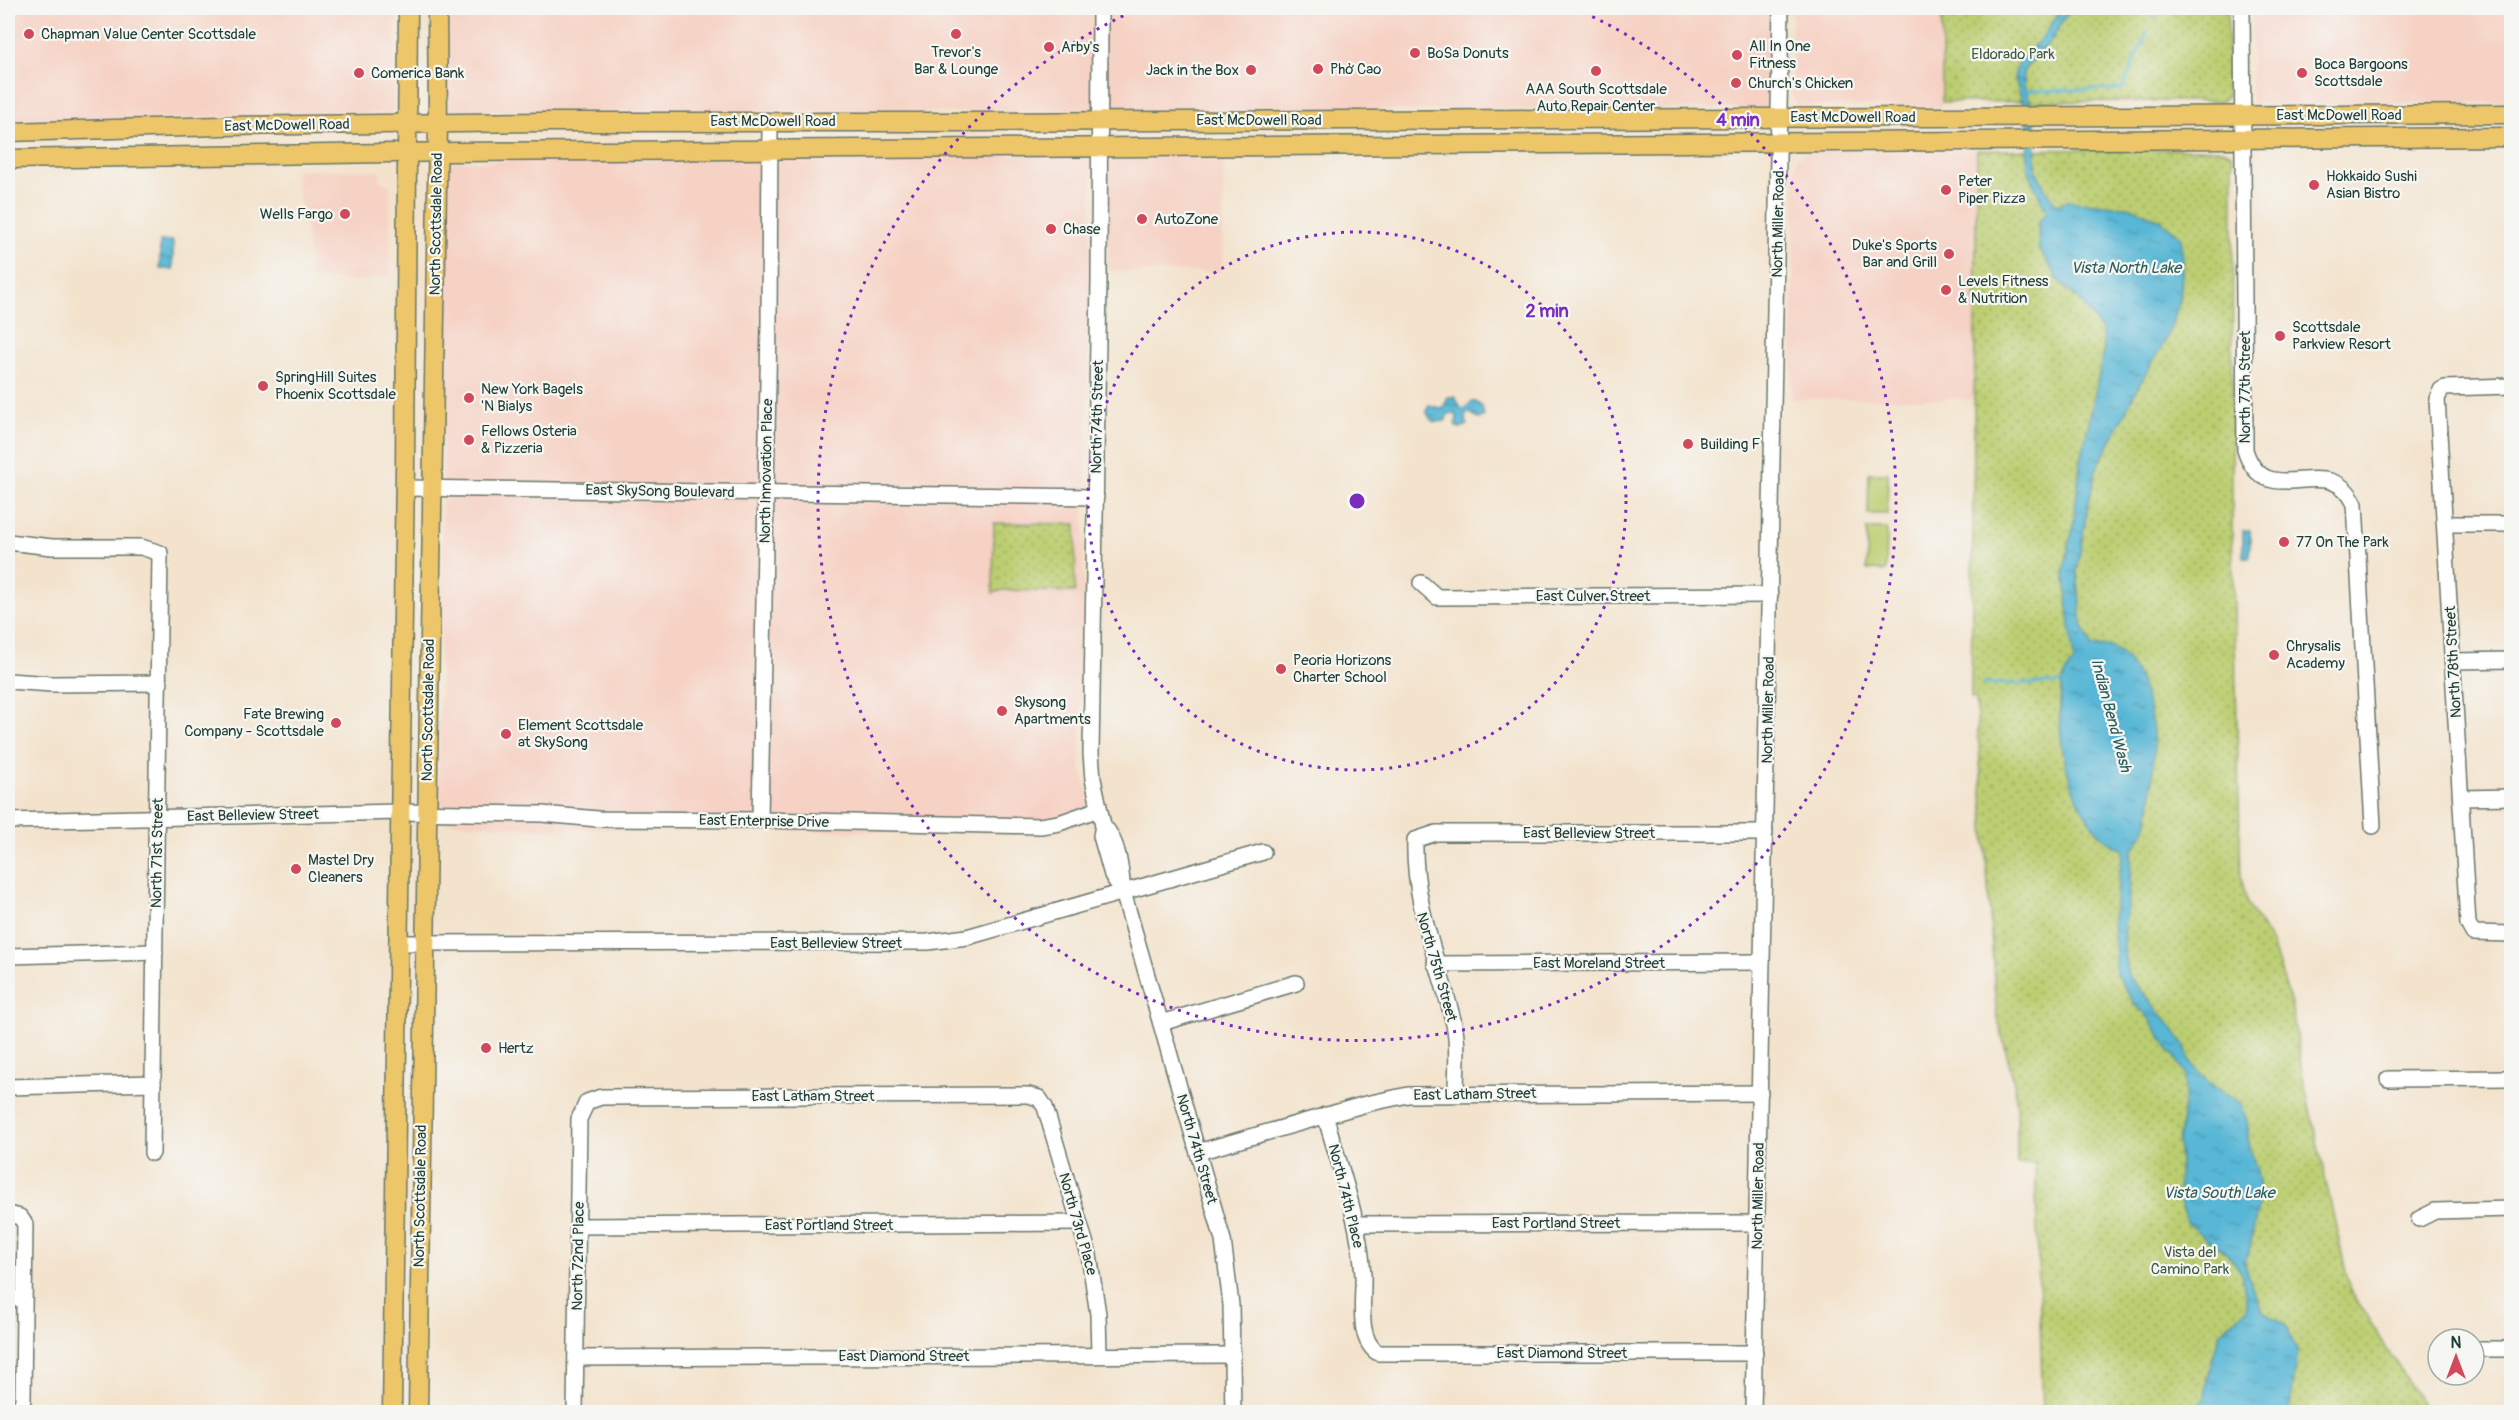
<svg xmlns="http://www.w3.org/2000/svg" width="2519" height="1420" viewBox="0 0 2519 1420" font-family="Pangolin,sans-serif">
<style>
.built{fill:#f6d2c4}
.grass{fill:#bcce71;stroke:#6e8652;stroke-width:1.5}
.park{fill:url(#park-dots);stroke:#6e8652;stroke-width:1.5}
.water{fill:url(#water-ripples);stroke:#3c7a85;stroke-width:1.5}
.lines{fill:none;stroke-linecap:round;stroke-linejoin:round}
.stream{stroke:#58b7d6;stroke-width:3}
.minor-casing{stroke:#69776a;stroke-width:18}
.major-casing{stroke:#69776a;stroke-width:21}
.minor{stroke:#fff;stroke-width:15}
.major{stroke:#ecc669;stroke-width:18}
.ring{fill:none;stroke:#7b2cbf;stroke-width:3;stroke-dasharray:3 6}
.poi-dot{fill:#d1495b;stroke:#f6f6f2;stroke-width:2}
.labels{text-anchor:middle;stroke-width:4.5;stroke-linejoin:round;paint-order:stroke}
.poi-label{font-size:15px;fill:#1f3d34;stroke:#f6f6f2;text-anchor:start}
.park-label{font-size:15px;fill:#3e5a40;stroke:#f6f6f2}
.street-label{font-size:15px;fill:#1f3d34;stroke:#f6f6f2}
.water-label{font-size:16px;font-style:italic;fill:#2d5c5c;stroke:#f6f6f2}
.centre{fill:#7b2cbf;stroke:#f6f6f2;stroke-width:3}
.ring-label{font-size:18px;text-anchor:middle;font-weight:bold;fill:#7b2cbf;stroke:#f6f6f2;stroke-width:4.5;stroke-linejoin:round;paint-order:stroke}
</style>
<defs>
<pattern id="park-dots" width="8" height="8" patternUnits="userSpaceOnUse" patternTransform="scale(1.5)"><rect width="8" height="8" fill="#bcce71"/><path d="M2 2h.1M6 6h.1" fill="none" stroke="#98a85e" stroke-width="1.8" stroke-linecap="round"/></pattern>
<pattern id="water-ripples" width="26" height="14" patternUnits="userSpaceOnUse" patternTransform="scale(1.5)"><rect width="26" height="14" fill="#58b7d6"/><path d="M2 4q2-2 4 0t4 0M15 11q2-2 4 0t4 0" fill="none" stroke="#4896ae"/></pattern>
</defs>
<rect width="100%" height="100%" fill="#f6f6f2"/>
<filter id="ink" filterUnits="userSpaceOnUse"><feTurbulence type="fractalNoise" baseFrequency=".0167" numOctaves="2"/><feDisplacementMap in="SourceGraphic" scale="12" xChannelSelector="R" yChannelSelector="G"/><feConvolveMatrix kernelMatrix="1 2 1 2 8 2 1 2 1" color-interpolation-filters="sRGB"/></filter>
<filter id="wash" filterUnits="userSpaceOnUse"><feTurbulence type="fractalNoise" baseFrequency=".008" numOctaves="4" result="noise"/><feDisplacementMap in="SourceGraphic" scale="24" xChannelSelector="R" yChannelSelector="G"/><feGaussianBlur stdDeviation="1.35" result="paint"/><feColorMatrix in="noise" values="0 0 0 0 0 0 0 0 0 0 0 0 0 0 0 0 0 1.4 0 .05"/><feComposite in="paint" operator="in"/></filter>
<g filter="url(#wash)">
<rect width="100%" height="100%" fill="#f3e3cd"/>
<g class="built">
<polygon points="8,8 396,8 394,113 8,123"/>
<polygon points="448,8 1770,8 1768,108 1085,112 447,111"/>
<polygon points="1792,8 1942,8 1942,107 1796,105 1792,96"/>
<polygon points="2252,8 2511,8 2511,102 2273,105 2254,102 2251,97"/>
<polygon points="1977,150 1974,399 1791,399 1795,163 1798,157 1807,152"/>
<polygon points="1006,155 1092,155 1080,765 1095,820 1047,833 547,829 438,822 446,162"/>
<polygon points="1108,155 1224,156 1222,272 1108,271"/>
<polygon points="296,169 380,171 381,182 390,185 390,276 354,281 310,277 306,224 297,189"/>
<polygon points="8,173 11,173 10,330 8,330"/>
</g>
<g class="grass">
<polygon points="1869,473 1888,473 1887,514 1868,514"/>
<polygon points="1867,529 1887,529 1886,571 1867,570"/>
</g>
<g class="park">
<polygon points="1942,8 2228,8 2227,96 2222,101 1942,102"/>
<polygon points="2223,149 2231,154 2233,159 2232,529 2241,877 2247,904 2272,943 2291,1004 2303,1078 2350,1290 2427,1412 2043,1412 2035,1163 2017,1164 2017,1109 2014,1083 1996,1011 1976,699 1971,698 1977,150"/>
<polygon points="994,523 1076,524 1075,592 1003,590 993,593"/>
</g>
<g class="water">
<path d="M2062,8H2076L2065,17L2051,41L2023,71L2024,86L2035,115L2036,170C2041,181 2048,197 2058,205L2067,201L2133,208L2160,220L2181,237L2183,261L2180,301L2167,338L2139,385L2096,470L2087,510L2077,571L2082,624L2093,648C2133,635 2151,705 2153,734C2155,751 2152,810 2147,825C2144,834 2134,844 2132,853C2130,870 2130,889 2128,907C2128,913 2125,919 2124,925C2123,940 2124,960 2128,975L2173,1028L2184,1045L2191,1062L2207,1082L2242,1105L2248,1125V1139L2259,1180L2260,1195L2249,1252L2244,1261L2254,1293L2263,1311L2286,1325L2298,1353L2289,1412H2199L2195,1407L2205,1398L2207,1378L2220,1333L2247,1308L2242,1274L2236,1265L2227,1254L2188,1224L2178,1196L2180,1159L2178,1143L2185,1098V1073L2147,1015L2135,1005L2116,974L2113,918L2123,850C2070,828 2050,727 2064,677C2065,671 2071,666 2074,661L2064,570L2073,527L2080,465L2104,350L2102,331L2082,303L2058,279L2039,249L2038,222L2047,212L2028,172L2027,115L2014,76L2021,59L2043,37Z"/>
<rect x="160" y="241" width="13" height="28"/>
<polygon points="1448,397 1455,397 1462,410 1472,402 1476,402 1482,407 1484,416 1478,419 1471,413 1465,414 1467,425 1461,428 1456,427 1457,416 1453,413 1448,414 1445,421 1436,422 1431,420 1426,411 1429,405 1443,409"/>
<rect x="2243" y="531" width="7" height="26"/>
</g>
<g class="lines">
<g class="stream">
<polyline points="2154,18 2161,8"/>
<polyline points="2023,91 2122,89 2148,31"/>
<polyline points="1983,684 2063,683"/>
</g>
</g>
</g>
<g filter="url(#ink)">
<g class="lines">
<g class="minor-casing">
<g id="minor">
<polyline points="1100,8 1099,281 1091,753 1093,779 1103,825 1101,836 1112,875 1123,892"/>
<path d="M2242,8L2245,450C2266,516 2328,447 2355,504L2373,826"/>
<polyline points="2512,386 2445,388 2441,390 2437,399 2468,924 2473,933 2512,934"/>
<polyline points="405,488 1096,497"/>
<polyline points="2445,524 2512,524"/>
<polyline points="8,542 52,547 141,547 160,553 152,1153"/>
<polyline points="1421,583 1437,597 1770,595"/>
<polyline points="2453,661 2512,660"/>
<polyline points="8,681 52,684 160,683"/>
<polyline points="2461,798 2512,797"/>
<polyline points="760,820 769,325 770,121"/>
<polyline points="8,821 400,812 542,814 598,819 760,820 1040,826 1059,823 1099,809"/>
<path d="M1103,825C1119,841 1121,871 1123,892L1223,1240L1231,1305L1233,1412"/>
<polyline points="397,943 928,942 967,937 1263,852"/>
<polyline points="8,956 155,952"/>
<polyline points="1435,964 1762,962"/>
<polyline points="1161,1023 1296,983"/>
<polyline points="2388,1079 2512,1078"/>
<polyline points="8,1087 153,1083"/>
<path d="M1456,1093C1456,1071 1459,1046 1454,1024C1439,962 1413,905 1415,840L1436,833H1765"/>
<path d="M1325,1115C1340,1168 1360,1221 1363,1276C1364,1299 1356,1339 1378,1353H1755"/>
<polyline points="1198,1152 1366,1104 1408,1095 1760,1093"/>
<polyline points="8,1214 20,1217 25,1224 23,1400 19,1410 16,1412"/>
<polyline points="2419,1219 2435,1211 2512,1209"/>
<polyline points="1356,1224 1757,1223"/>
<polyline points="579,1226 1079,1223"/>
<polyline points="8,1298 23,1298"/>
<polyline points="2481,1349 2512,1349"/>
<polyline points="576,1358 1233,1355"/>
<polyline points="575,1412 579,1119 587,1102 601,1097 1028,1095 1039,1098 1045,1107 1089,1255 1098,1314 1099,1355"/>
<polyline points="1753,1412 1781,8"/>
</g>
</g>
<g class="major-casing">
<g id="major">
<polyline points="8,132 221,126 543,122 981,122 2512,114"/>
<polyline points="8,159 457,152 2512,137"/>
<polyline points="392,1412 405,467 408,8"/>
<polyline points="418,1412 438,123 437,8"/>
</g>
</g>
<use href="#minor" class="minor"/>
<use href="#major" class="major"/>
</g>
</g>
<g class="ring">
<circle cx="1357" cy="501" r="269"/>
<path d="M1576 9A539 539 0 1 1 1138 9"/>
</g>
<g class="poi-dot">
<circle cx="29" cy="34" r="6"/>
<circle cx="956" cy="34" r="6"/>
<circle cx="1049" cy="47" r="6"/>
<circle cx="1415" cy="53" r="6"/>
<circle cx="1737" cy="55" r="6"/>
<circle cx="1318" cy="69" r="6"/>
<circle cx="1251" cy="70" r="6"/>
<circle cx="1596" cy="71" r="6"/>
<circle cx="359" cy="73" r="6"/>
<circle cx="2302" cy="73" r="6"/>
<circle cx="1736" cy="83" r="6"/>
<circle cx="2314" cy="185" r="6"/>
<circle cx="1946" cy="190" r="6"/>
<circle cx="345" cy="214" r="6"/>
<circle cx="1142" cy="219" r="6"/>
<circle cx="1051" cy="229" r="6"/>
<circle cx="1949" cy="254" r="6"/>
<circle cx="1946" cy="290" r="6"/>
<circle cx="2280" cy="336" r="6"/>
<circle cx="263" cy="386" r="6"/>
<circle cx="469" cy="398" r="6"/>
<circle cx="469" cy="440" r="6"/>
<circle cx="1688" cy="444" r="6"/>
<circle cx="2284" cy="542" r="6"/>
<circle cx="2274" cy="655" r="6"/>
<circle cx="1281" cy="669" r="6"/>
<circle cx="1002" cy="711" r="6"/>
<circle cx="336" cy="723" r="6"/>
<circle cx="506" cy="734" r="6"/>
<circle cx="296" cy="869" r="6"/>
<circle cx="486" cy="1048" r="6"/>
</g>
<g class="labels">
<g class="poi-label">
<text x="41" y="39">Chapman Value Center Scottsdale</text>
<text x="1749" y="51">All In One<tspan x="1749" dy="17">Fitness</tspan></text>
<text x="1061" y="52">Arby's</text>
<text x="956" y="57" text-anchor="middle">Trevor's<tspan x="956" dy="17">Bar &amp; Lounge</tspan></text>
<text x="1427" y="58">BoSa Donuts</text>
<text x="2314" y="69">Boca Bargoons<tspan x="2314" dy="17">Scottsdale</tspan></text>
<text x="1330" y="74">Phở Cao</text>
<text x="1239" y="75" text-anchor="end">Jack in the Box</text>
<text x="371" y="78">Comerica Bank</text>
<text x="1748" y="88">Church's Chicken</text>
<text x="1596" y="94" text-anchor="middle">AAA South Scottsdale<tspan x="1596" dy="17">Auto Repair Center</tspan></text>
<text x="2326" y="181">Hokkaido Sushi<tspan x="2326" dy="17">Asian Bistro</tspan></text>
<text x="1958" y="186">Peter<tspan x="1958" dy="17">Piper Pizza</tspan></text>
<text x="333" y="219" text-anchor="end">Wells Fargo</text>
<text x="1154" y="224">AutoZone</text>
<text x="1063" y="234">Chase</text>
<text x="1937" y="250" text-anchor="end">Duke's Sports<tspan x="1937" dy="17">Bar and Grill</tspan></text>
<text x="1958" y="286">Levels Fitness<tspan x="1958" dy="17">&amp; Nutrition</tspan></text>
<text x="2292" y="332">Scottsdale<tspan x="2292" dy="17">Parkview Resort</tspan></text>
<text x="275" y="382">SpringHill Suites<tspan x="275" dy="17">Phoenix Scottsdale</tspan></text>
<text x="481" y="394">New York Bagels<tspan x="481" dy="17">'N Bialys</tspan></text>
<text x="481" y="436">Fellows Osteria<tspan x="481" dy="17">&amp; Pizzeria</tspan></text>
<text x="1700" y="449">Building F</text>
<text x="2296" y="547">77 On The Park</text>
<text x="2286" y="651">Chrysalis<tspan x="2286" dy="17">Academy</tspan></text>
<text x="1293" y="665">Peoria Horizons<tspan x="1293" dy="17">Charter School</tspan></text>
<text x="1014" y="707">Skysong<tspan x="1014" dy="17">Apartments</tspan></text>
<text x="324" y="719" text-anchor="end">Fate Brewing<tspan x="324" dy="17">Company - Scottsdale</tspan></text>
<text x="518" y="730">Element Scottsdale<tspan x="518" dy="17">at SkySong</tspan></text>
<text x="308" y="865">Mastel Dry<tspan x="308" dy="17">Cleaners</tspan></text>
<text x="498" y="1053">Hertz</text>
</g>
<g class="park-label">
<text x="2013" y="59">Eldorado Park</text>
<text x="2190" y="1257">Vista del<tspan x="2190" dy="17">Camino Park</tspan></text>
</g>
<g class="street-label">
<text x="2339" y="120">East McDowell Road</text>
<text x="1853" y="122">East McDowell Road</text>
<text x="1259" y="125">East McDowell Road</text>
<text x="773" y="126">East McDowell Road</text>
<text transform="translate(287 125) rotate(-1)" y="5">East McDowell Road</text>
<text transform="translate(436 224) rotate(-89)" y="5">North Scottsdale Road</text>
<text transform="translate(1778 224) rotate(-89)" y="5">North Miller Road</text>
<text transform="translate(2245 387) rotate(-90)" y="5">North 77th Street</text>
<text transform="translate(1097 417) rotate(-89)" y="5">North 74th Street</text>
<text transform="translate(766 471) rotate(-89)" y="5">North Innovation Place</text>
<text transform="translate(660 491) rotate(1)" y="5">East SkySong Boulevard</text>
<text x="1593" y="601">East Culver Street</text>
<text transform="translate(2453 662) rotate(-93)" y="5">North 78th Street</text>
<text transform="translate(428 710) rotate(-89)" y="5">North Scottsdale Road</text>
<text transform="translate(1768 710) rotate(-89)" y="5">North Miller Road</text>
<text transform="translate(253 815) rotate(-1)" y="5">East Belleview Street</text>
<text transform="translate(764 821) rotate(1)" y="5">East Enterprise Drive</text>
<text x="1589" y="838">East Belleview Street</text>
<text transform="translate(157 853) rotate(-89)" y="5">North 71st Street</text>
<text x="836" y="948">East Belleview Street</text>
<text x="1599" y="968">East Moreland Street</text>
<text transform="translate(1437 967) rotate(74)" y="5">North 75th Street</text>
<text transform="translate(1475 1094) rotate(-1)" y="5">East Latham Street</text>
<text x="813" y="1101">East Latham Street</text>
<text transform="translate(1197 1149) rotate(74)" y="5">North 74th Street</text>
<text transform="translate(420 1196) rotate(-89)" y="5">North Scottsdale Road</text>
<text transform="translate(1346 1196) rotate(76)" y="5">North 74th Place</text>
<text transform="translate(1758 1196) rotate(-89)" y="5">North Miller Road</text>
<text x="1556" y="1228">East Portland Street</text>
<text transform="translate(1078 1224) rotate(74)" y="5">North 73rd Place</text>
<text x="829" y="1230">East Portland Street</text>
<text transform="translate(578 1256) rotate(-89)" y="5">North 72nd Place</text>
<text x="1562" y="1358">East Diamond Street</text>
<text x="904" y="1361">East Diamond Street</text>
</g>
<g class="water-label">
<text x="2126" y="273">Vista North Lake</text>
<text transform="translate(2112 715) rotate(75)" y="6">Indian Bend Wash</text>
<text x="2219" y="1198">Vista South Lake</text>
</g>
</g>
<circle cx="1357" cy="501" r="9" class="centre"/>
<g class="ring-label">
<text x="1738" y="126">4 min</text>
<text x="1547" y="317">2 min</text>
</g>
<rect width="2519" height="1420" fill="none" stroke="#f6f6f2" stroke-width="30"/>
<g transform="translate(2456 1357)"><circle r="28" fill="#f6f6f2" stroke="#a0aca6" stroke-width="1.5"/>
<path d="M0-4.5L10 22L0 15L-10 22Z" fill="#d1495b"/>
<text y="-9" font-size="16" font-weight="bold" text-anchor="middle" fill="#1f3d34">N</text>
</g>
</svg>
